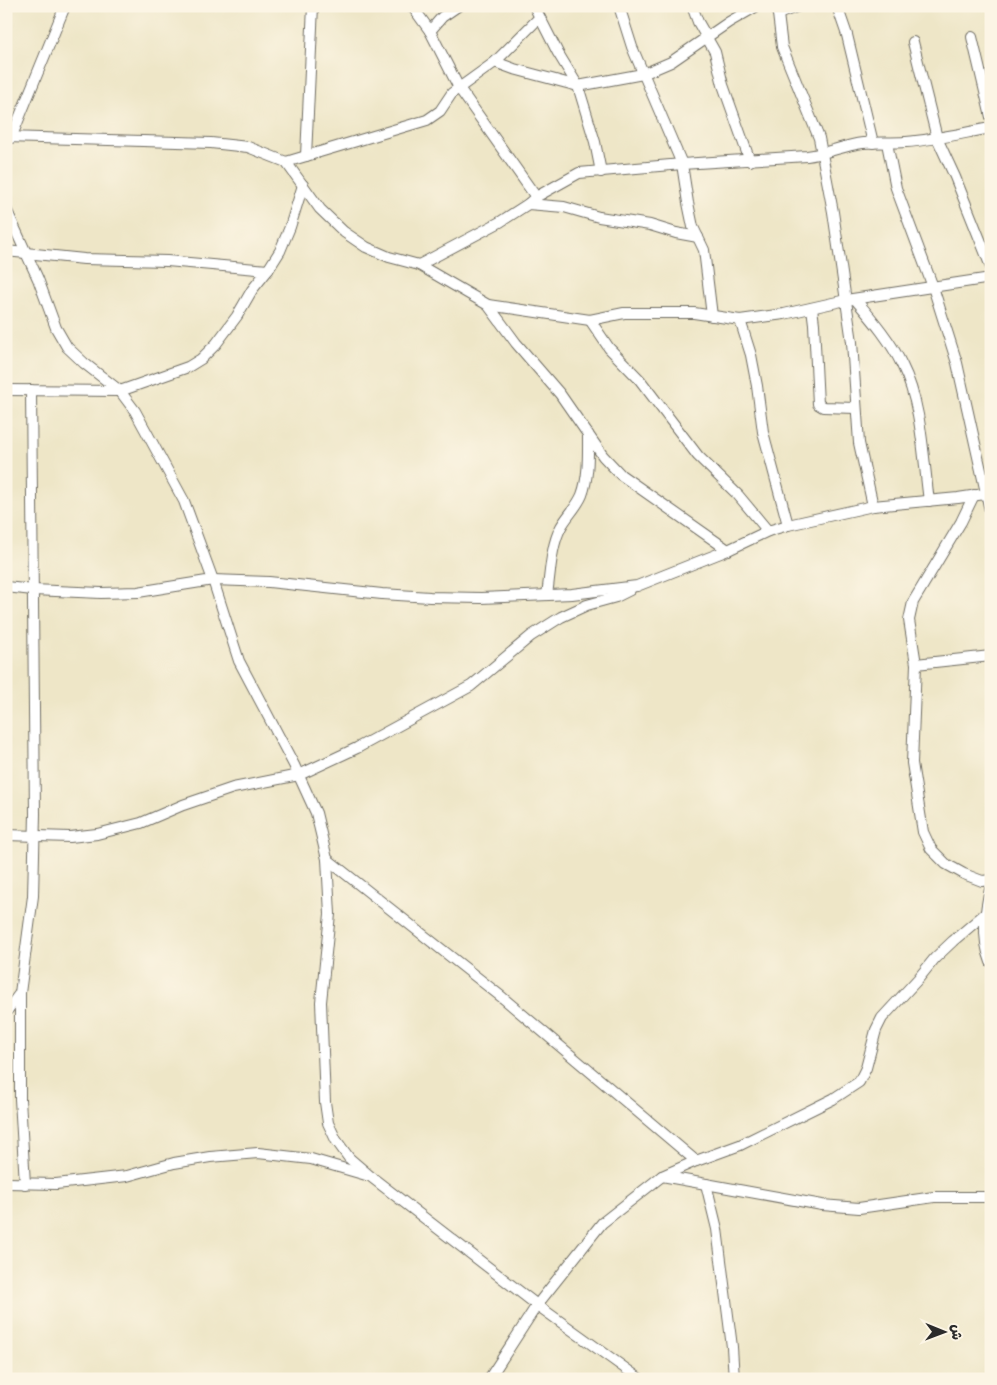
<svg xmlns="http://www.w3.org/2000/svg" width="997" height="1385" viewBox="0 0 997 1385" font-family="'Gochi Hand','Playpen Sans Arabic',sans-serif">
<style>
.lines{fill:none;stroke-linecap:round;stroke-linejoin:round}
.minor-casing{stroke:#6f6c62;stroke-width:12}
.minor{stroke:#fff;stroke-width:10}
</style>
<rect width="100%" height="100%" fill="#fcf5e5"/>
<filter id="ink" filterUnits="userSpaceOnUse"><feTurbulence type="fractalNoise" baseFrequency=".02" numOctaves="2"/><feDisplacementMap in="SourceGraphic" scale="10" xChannelSelector="R" yChannelSelector="G"/><feConvolveMatrix kernelMatrix="1 2 1 2 8 2 1 2 1" color-interpolation-filters="sRGB"/></filter>
<filter id="wash" filterUnits="userSpaceOnUse"><feTurbulence type="fractalNoise" baseFrequency=".0096" numOctaves="4" result="noise"/><feDisplacementMap in="SourceGraphic" scale="20" xChannelSelector="R" yChannelSelector="G"/><feGaussianBlur stdDeviation="1.12" result="paint"/><feColorMatrix in="noise" values="0 0 0 0 0 0 0 0 0 0 0 0 0 0 0 0 0 1.4 0 .05"/><feComposite in="paint" operator="in"/></filter>
<g filter="url(#wash)">
<rect width="100%" height="100%" fill="#eee6c7"/>
</g>
<g filter="url(#ink)">
<g class="lines">
<g class="minor-casing">
<g id="minor">
<polyline points="412,6 430,31 459,88 536,197"/>
<polyline points="534,6 558,53 578,86 595,142 601,172"/>
<polyline points="619,6 632,47 682,164 688,203 693,227 704,250 712,316"/>
<polyline points="692,6 698,22 715,52 723,85 750,161"/>
<polyline points="777,6 782,47 819,138 833,212 852,342 859,443 873,506"/>
<polyline points="837,6 847,35 873,143"/>
<polyline points="778,14 799,6"/>
<polyline points="430,31 442,17 458,6"/>
<polyline points="972,37 991,117"/>
<polyline points="913,42 937,138 955,177 991,267"/>
<polyline points="495,62 514,69 578,86 643,74 671,62 729,22 757,6"/>
<polyline points="6,137 211,143 248,147 286,162 320,209 344,232 366,247 389,257 419,265 488,305 516,343 560,394 603,456 621,475 728,550"/>
<polyline points="11,138 65,6"/>
<polyline points="887,143 896,188 933,287 957,363 991,515"/>
<polyline points="306,156 313,6"/>
<polyline points="286,162 427,120 440,111 452,93 495,62 539,18"/>
<polyline points="528,204 564,207 599,217 650,225 676,233 698,237"/>
<polyline points="6,209 38,279 56,328 67,347 84,363 120,391 135,411 184,501 213,580 239,661 294,765 316,813 327,859 330,914 321,1002 325,1102 328,1123 336,1140 349,1158 370,1176 537,1305 640,1379"/>
<polyline points="6,251 84,259 167,261 268,270"/>
<path d="M419,265L500,222L528,204L536,197L579,173L682,164L807,156C826,154 844,145 863,143C877,142 892,143 906,142C935,140 963,133 991,128"/>
<path d="M855,299C872,319 891,341 902,365C922,404 923,457 929,501"/>
<polyline points="488,305 590,320 624,313 694,313 740,320 784,314 846,300 991,278"/>
<polyline points="812,308 814,324 818,404 823,407 856,408"/>
<polyline points="590,320 609,348 640,380 698,456 738,495 768,531"/>
<polyline points="740,320 751,355 757,386 763,432 788,525"/>
<polyline points="6,390 120,391 188,367 201,359 216,344 237,316 252,290 268,270 280,251 290,227 303,185"/>
<polyline points="974,495 961,522 913,602 909,620 916,664 912,763 923,832 931,849 946,864 964,874 982,881 991,880"/>
<polyline points="6,587 33,590 101,593 138,592 213,580 269,582 382,594 430,597 481,598 572,594 637,586 728,550 768,531 788,525 873,506 958,498 991,493"/>
<path d="M547,595C550,575 551,545 561,527C567,516 577,507 582,495C589,476 588,454 588,434"/>
<polyline points="916,664 991,656"/>
<polyline points="6,835 70,837 97,834 141,823 183,805 233,788 299,775 357,748 471,686 531,636 561,617 587,605 616,597 630,590"/>
<polyline points="327,859 503,998 696,1161"/>
<path d="M991,885C985,910 981,937 991,962"/>
<polyline points="6,1012 20,993"/>
<polyline points="662,1176 822,1205 859,1208 934,1197 991,1197"/>
<polyline points="6,1183 56,1184 127,1176 174,1163 210,1157 258,1153 311,1159 366,1175"/>
<polyline points="25,1184 20,1099 20,993 33,896 35,814 31,390"/>
<polyline points="706,1184 717,1229 732,1347 734,1379"/>
<polyline points="489,1379 537,1305 602,1223 662,1176 696,1161 740,1145 833,1099 859,1082 866,1068 876,1030 882,1018 918,979 935,958 953,941 986,913"/>
</g>
</g>
<use href="#minor" class="minor"/>
</g>
</g>
<rect width="997" height="1385" fill="none" stroke="#fcf5e5" stroke-width="25"/>
<g transform="translate(944 1332) rotate(91)" stroke="#fcf5e5" stroke-width="4" paint-order="stroke">
<path d="M0-4L9 19L0 12L-9 19Z" fill="#2b2b2b"/>
<text y="-8" font-size="14" font-weight="bold" text-anchor="middle" fill="#2b2b2b">ش</text>
</g>
</svg>
